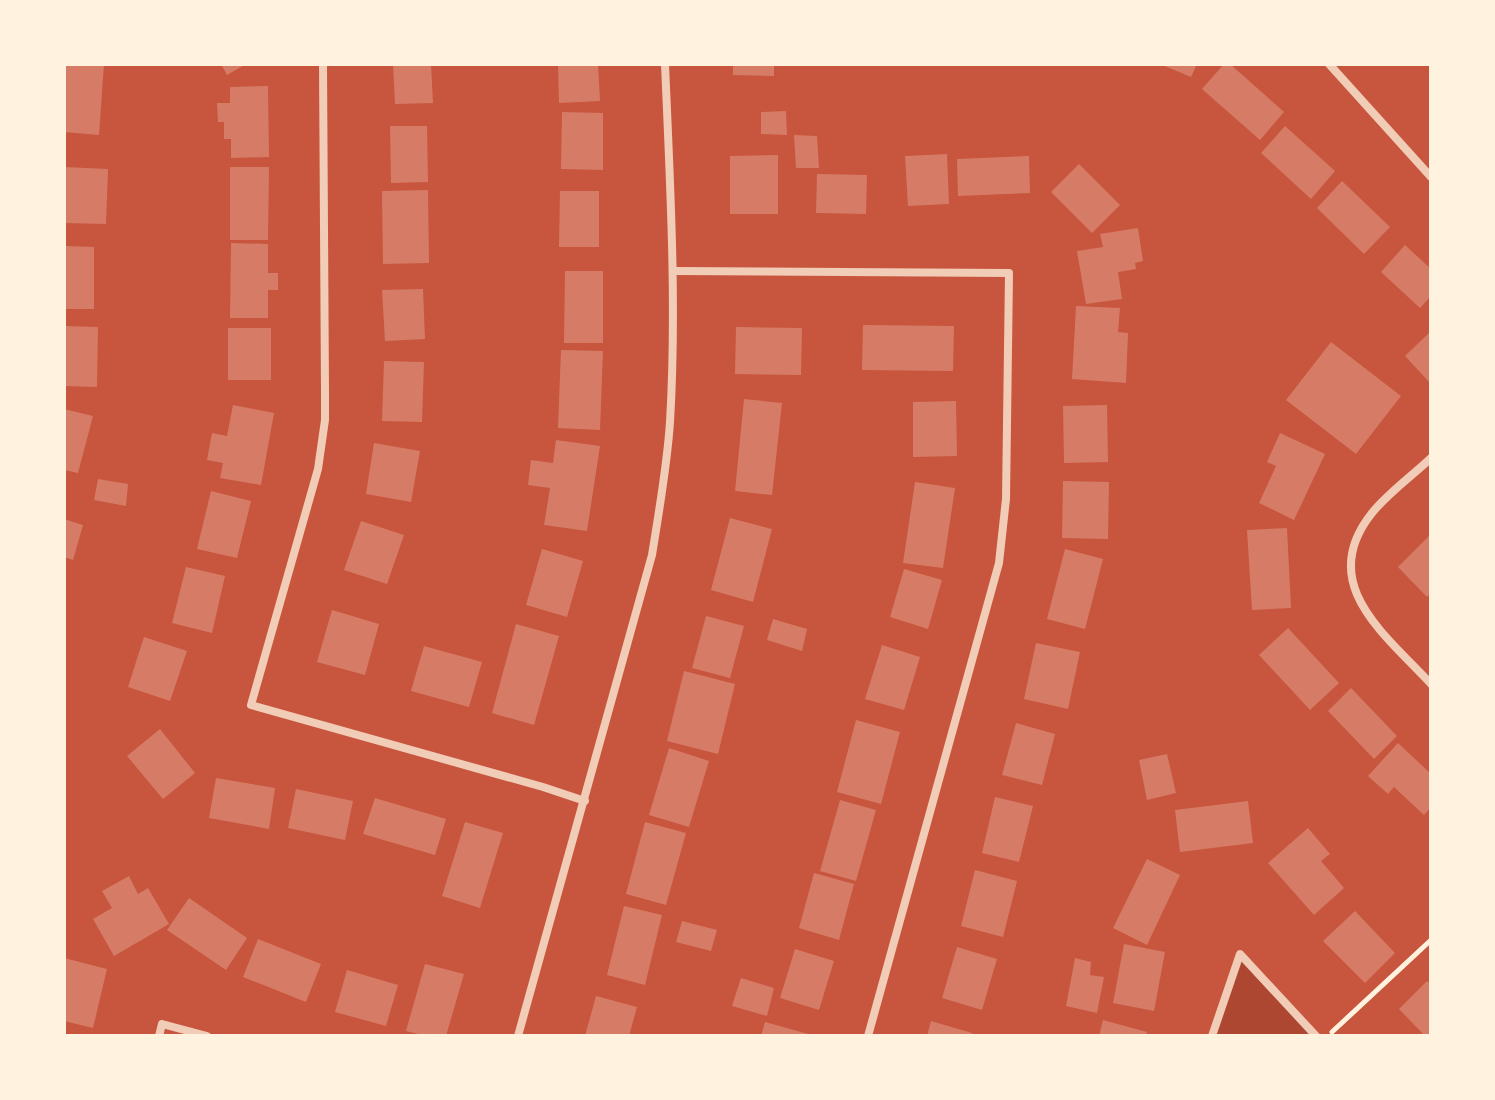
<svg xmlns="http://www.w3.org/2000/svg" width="1495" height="1100" viewBox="0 0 1495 1100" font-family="Georgia,serif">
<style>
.green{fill:#ae4732}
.building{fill:#d67c66}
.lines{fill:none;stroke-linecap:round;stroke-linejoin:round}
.path{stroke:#fff3e0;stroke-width:5}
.minor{stroke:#f1ccb7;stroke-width:8}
</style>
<rect width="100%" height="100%" fill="#c8553d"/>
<polygon class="green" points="1240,954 1316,1036 1212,1036"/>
<g class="building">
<polygon points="64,64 104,64 99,135 64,132"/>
<polygon points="221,64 246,64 227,75"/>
<polygon points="393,64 431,64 433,103 395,104"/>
<polygon points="558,64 598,64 600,101 559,103"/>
<polygon points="733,64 774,64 774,76 733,75"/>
<polygon points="1160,64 1197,64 1191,77"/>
<polygon points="1224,64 1230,64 1284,112 1260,140 1202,89"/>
<polygon points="268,86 269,157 231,158 231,139 224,139 224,122 218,122 217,103 230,103 230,87"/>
<polygon points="786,111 787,135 761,134 761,112"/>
<polygon points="562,112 603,113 603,170 561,169"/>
<polygon points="390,126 427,126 428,182 391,183"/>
<polygon points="1285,126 1335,171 1311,199 1261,153"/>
<polygon points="794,135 817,136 819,168 796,168"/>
<polygon points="947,154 949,204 908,206 905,156"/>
<polygon points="778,155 778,214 730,214 730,156"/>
<polygon points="1029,156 1030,193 958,196 957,159"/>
<polygon points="1079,164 1120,205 1092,233 1051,192"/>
<polygon points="64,167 108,169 106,224 64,223"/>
<polygon points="230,167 269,167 268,240 230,240"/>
<polygon points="817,174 867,175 866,214 816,213"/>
<polygon points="1342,181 1390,227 1364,254 1317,208"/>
<polygon points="428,190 429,263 383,264 382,191"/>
<polygon points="560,191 599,191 599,247 559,247"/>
<polygon points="1138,228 1143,261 1135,263 1136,269 1118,272 1122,299 1086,304 1077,251 1103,247 1100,234"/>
<polygon points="231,243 268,244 268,273 278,273 278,290 268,290 268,318 230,318"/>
<polygon points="1405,245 1431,269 1431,296 1420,308 1381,272"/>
<polygon points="64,246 94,247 94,309 64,309"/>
<polygon points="565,271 603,271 603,343 564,343"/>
<polygon points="423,289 425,339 385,341 382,290"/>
<polygon points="1076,306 1120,308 1118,332 1128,333 1126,383 1072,379"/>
<polygon points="863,325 954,326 953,371 862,370"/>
<polygon points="64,326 98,327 97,387 64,386"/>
<polygon points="736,327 802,328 801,375 735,374"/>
<rect x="228" y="328" width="43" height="52"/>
<polygon points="1431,331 1431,384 1405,356"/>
<polygon points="1331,342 1401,396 1356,454 1286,400"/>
<polygon points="561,350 603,351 600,430 558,428"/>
<polygon points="384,361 424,362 422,422 382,421"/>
<polygon points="744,399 782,403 772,495 735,491"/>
<polygon points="956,401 957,456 913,457 913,402"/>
<polygon points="233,405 274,413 261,485 220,478 223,463 207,460 212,433 227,436"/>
<polygon points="1107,405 1108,462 1064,463 1063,406"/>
<polygon points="64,409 93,416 78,473 64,470"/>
<polygon points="1280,433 1325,454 1294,520 1259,503 1276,466 1267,462"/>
<polygon points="556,440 600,446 587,531 544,525 550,488 528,485 531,460 553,463"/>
<polygon points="374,443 420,451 411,502 366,494"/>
<polygon points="98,479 128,484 126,506 94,500"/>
<polygon points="1063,481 1109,482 1108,539 1062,538"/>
<polygon points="915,482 955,488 943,568 903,563"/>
<polygon points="211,491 251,501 237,558 197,549"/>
<polygon points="730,518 772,529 753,602 711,590"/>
<polygon points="64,519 83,525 73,560 64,557"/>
<polygon points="361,521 404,535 387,584 344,570"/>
<polygon points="1287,528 1291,608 1252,610 1247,530"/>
<polygon points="1431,534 1431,593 1427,597 1398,567"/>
<polygon points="542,549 583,561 567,617 526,605"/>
<polygon points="1065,549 1103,559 1085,629 1047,619"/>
<polygon points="186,567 225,576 212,633 172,623"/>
<polygon points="904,569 942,580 928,629 890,617"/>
<polygon points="332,610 379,624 365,675 317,662"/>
<polygon points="706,616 744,626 730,678 692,668"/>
<polygon points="773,619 807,629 802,651 767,640"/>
<polygon points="516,624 559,636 534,725 492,713"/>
<polygon points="1288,628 1339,683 1310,710 1259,655"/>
<polygon points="144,637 187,651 170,701 128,687"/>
<polygon points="1036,643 1080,652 1068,709 1024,699"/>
<polygon points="882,645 920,657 904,710 865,699"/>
<polygon points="424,646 482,662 469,707 411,691"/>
<polygon points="684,671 735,684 718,754 667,741"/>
<polygon points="1351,688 1397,736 1374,759 1328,711"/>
<polygon points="856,720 900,732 881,804 837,792"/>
<polygon points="1016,723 1055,734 1042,785 1002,775"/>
<polygon points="160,729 195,773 163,799 127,756"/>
<polygon points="1398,743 1431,774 1431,807 1424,815 1394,787 1388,794 1368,776"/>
<polygon points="669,748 709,761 689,827 649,815"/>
<polygon points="1167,754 1176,793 1147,800 1139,760"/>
<polygon points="216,778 275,788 269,829 209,818"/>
<polygon points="296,789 353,801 345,840 288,828"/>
<polygon points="995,797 1033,806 1019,862 982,853"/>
<polygon points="375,798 446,819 435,855 363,834"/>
<polygon points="840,800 876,810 856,881 820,871"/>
<polygon points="1248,801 1253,843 1180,852 1175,810"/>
<polygon points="465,822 503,833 480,908 442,896"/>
<polygon points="645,822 686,833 666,905 626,894"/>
<polygon points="1308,828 1330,854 1321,861 1344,888 1314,915 1268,863"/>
<polygon points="1147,859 1180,875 1147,945 1113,928"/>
<polygon points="975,870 1017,881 1003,937 961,926"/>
<polygon points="814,873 854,884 839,940 799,928"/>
<polygon points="129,876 138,894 148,888 169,924 114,956 93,919 112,908 102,891"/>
<polygon points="189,898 247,938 226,970 167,930"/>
<polygon points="624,906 662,915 645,985 607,975"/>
<polygon points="1355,911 1395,953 1365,983 1323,941"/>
<polygon points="682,921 717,930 711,951 676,942"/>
<polygon points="258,939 321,964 306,1002 243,977"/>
<polygon points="1124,944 1165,952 1154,1011 1113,1003"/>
<polygon points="957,947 997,959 982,1010 942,998"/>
<polygon points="795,949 834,961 819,1010 780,998"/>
<polygon points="64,958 107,969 93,1028 64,1021"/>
<polygon points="1075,958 1091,962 1090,975 1104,977 1097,1013 1066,1006"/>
<polygon points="425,964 464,974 446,1036 426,1036 406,1031"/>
<polygon points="347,970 398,985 386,1026 335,1012"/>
<polygon points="741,978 774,988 767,1016 732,1006"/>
<polygon points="1427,981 1431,984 1431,1036 1425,1036 1399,1009"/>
<polygon points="596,996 637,1007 629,1036 585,1036"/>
<polygon points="1103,1020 1147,1032 1146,1036 1099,1036"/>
<polygon points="931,1021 972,1033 971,1036 927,1036"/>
<polygon points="765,1022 812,1035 812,1036 761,1036"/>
</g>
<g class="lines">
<polyline class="path" points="1332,1032 1431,940"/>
<g class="minor">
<polyline points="323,64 325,391 325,420 318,469 251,705 543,787 585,801"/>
<polyline points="1329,64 1431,177"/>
<polyline points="673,271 1009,273 1006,499 999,563 868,1036"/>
<path d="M1431,458C1412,476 1388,493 1372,513C1315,584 1386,635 1431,684"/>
<polyline points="159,1036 162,1024 207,1036"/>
<path d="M518,1036L652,555C659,511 667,467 670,422C677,303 670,183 665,64"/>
<polyline points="1212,1036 1240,954 1316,1036"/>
</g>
</g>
<rect width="1495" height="1100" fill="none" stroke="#fff3e0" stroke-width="132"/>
</svg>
